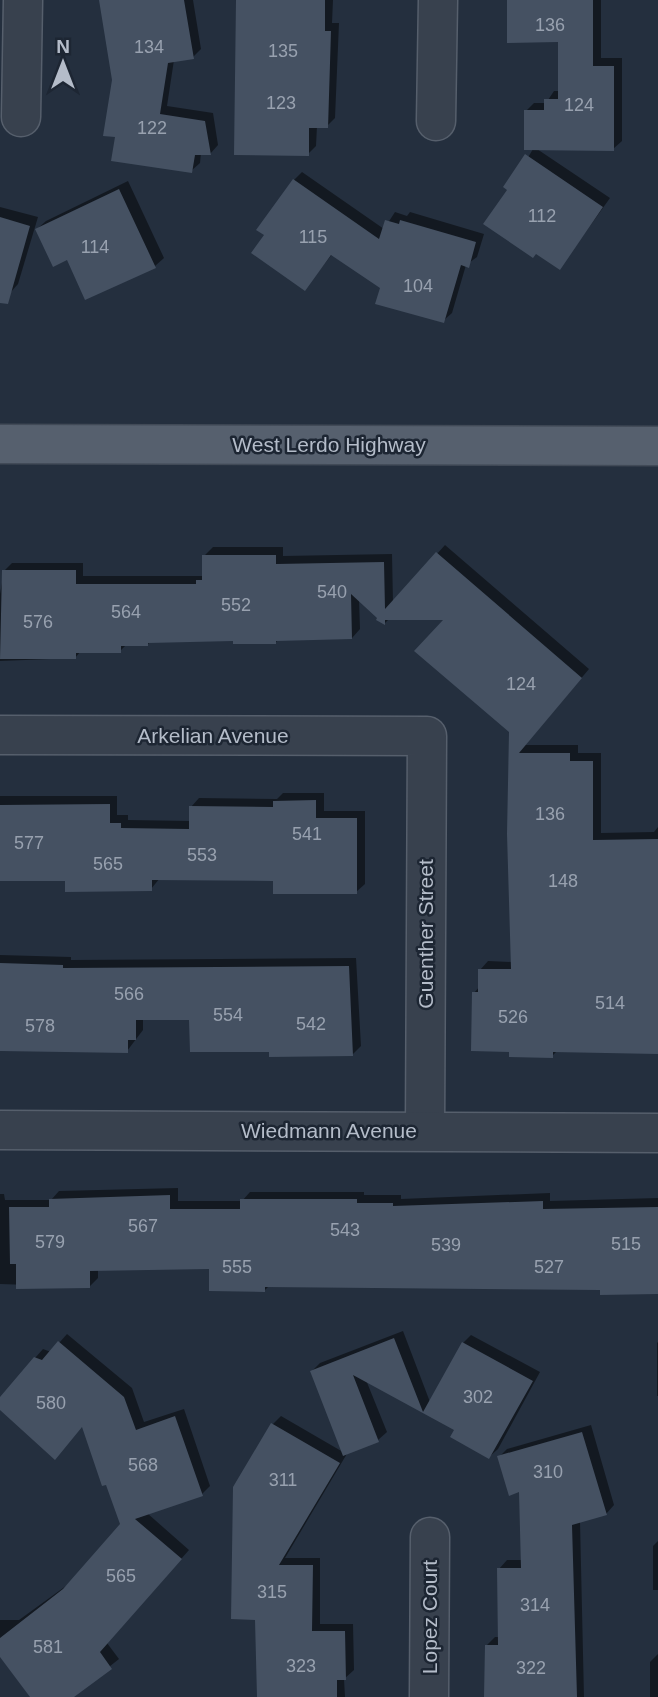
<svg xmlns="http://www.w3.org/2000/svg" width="658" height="1697" viewBox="0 0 658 1697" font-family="Helvetica,sans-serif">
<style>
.shadow{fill:#0007}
.building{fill:#455162}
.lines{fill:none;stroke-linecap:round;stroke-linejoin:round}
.minor-casing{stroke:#565f6c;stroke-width:41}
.major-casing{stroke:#414a57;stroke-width:41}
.minor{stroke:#38414e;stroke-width:38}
.major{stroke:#56606e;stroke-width:38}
.labels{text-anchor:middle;stroke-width:5;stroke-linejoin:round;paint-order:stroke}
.number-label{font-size:18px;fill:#98a1af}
.street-label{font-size:21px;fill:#b4bcc9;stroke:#1d2633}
</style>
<rect width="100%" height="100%" fill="#242f3e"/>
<g class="shadow">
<polygon points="100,0 193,0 201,49 193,57 174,60 167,106 213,113 218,145 210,154 201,153 200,163 191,171 117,136 114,80"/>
<polygon points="238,0 333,0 332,23 339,23 335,118 327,126 317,126 316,146 308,154"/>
<polygon points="509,0 601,0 601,58 622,58 622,141 613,149 537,149 610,198 560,268 509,190 533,149 526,111 534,103 546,103 554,91 559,91 560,40"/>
<polygon points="302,172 384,229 395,212 407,216 410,212 484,234 477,257 466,265 452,313 443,321 382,288 333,253 305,289 266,234 294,180"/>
<polygon points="128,181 164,258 155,266 37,229 46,221"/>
<polygon points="0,207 38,217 18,284 10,293 0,290"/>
<polygon points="445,545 589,669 525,745 578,745 578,753 601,753 601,833 654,832 658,827 658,1053 558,1050 552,1056 510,1050 474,993 480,986 480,970 488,961 512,962 511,731 446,618 390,618 385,623 359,599 360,629 352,638 279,639 276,642 234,639 151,641 148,644 127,644 120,651 81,651 75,658 0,661 0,594 4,571 12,563 83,563 83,576 203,576 204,556 213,547 283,547 283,556 392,554 393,603"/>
<polygon points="283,793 324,793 324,811 365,811 365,884 356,892 275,879 160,878 151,889 67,879 0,879 0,796 117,796 117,815 128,815 128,820 191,821 191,807 199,798 277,799"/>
<polygon points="0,955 71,957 71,960 356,958 361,1046 353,1054 271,1050 191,1018 143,1018 143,1030 127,1051 0,1048"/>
<polygon points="178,1188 178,1201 242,1201 250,1192 364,1192 364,1195 401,1195 401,1199 550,1193 550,1201 658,1198 658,1292 602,1288 269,1286 265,1290 211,1267 98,1269 98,1278 89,1287 0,1284 0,1194 4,1194 5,1200 51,1200 59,1191"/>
<polygon points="403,1331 430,1402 463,1343 471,1335 540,1372 498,1449 489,1457 456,1430 366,1380 387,1432 378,1440 348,1452 285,1558 320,1558 320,1624 353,1624 354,1670 344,1679 345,1697 258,1697 257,1618 235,1487 273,1424 281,1416 343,1452 312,1371 320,1363"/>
<polygon points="67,1334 132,1388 144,1422 184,1409 210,1486 202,1494 147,1513 189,1550 107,1643 119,1659 71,1697 36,1697 0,1654 0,1620 19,1620 70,1583 122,1524 83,1425 0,1408 0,1400 35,1358 43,1349 51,1352"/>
<polygon points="658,1342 658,1396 657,1396 657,1343"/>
<polygon points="591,1425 614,1505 606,1514 580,1521 584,1697 486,1697 487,1645 495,1637 500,1637 499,1569 507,1560 522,1560 521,1490 499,1457 507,1449"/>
<polygon points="658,1541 658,1590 653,1590 653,1546"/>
<polygon points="658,1654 658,1697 650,1697 650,1662"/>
</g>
<g class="building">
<polygon points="99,0 184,0 194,59 168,63 160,114 205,121 211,155 195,155 192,173 111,161 115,137 103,136 112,80"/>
<polygon points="236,0 325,0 325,31 331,31 328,128 309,128 309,156 234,155"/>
<polygon points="507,0 593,0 593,66 614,66 614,151 524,150 524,110 544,110 544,99 558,99 558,42 507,43"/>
<polygon points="525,154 603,207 560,270 536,254 533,258 483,224 507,190 503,187"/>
<polygon points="293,179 379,239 385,220 399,224 400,220 476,242 469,268 461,265 444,323 375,304 380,288 331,255 305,291 251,253 264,235 256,230"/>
<polygon points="119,189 156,268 85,300 67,260 53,267 35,229"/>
<polygon points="0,217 30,226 8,304 0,303"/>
<polygon points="436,552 582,678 519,753 570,753 570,761 593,761 593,840 658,839 658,1054 553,1052 553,1058 509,1057 509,1052 471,1051 472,992 478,992 478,969 511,969 507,834 509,732 414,651 443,620 385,620 385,625 376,620 377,618 351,594 352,639 276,641 276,644 233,644 233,641 148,643 148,646 121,646 121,653 76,653 76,659 0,659 2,570 76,570 76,584 196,584 196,580 202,580 202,555 276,555 276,564 384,562 385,609"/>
<polygon points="316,800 316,818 357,818 357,894 273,894 273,881 152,880 152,891 65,892 65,881 0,881 0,805 110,804 110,823 121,823 121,828 189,829 189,806 273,807 273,801"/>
<polygon points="0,963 63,965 63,968 349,966 353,1056 269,1057 269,1052 190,1052 189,1020 136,1020 136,1040 128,1040 128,1053 0,1051"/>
<polygon points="170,1195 170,1209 240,1209 240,1199 357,1199 357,1203 393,1203 393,1206 543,1201 543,1209 658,1207 658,1294 600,1295 600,1290 265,1287 265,1292 209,1291 209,1269 90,1271 90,1288 16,1289 16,1264 10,1264 9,1207 49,1207 49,1199"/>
<polygon points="394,1338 423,1412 462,1342 533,1381 489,1459 450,1437 454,1430 353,1375 379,1442 343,1456 310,1371"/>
<polygon points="58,1341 124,1397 136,1430 175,1416 203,1496 135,1519 182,1559 100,1652 112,1669 74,1697 30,1697 0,1657 0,1638 63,1589 120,1524 106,1485 102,1486 82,1427 55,1460 0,1410 0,1397 34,1357 42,1360"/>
<polygon points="271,1423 340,1463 279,1565 313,1565 312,1631 345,1631 346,1680 337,1680 337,1697 257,1697 255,1620 231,1619 233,1487"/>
<polygon points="582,1432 607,1515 572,1525 577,1697 484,1697 485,1645 498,1645 497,1568 521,1568 519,1492 509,1496 497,1456"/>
</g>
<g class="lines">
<g class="minor-casing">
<g id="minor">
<polyline points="21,117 23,0"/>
<polyline points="436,121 438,0"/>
<polyline points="0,735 427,736 425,1131"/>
<polyline points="0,1130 658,1133"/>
<polyline points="429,1697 430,1537"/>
</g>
</g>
<g class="major-casing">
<polyline id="major" points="0,444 658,446"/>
</g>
<use href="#minor" class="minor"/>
<use href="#major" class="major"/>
</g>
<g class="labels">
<g class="number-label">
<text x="550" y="31">136</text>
<text x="149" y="53">134</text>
<text x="283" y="57">135</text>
<text x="281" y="109">123</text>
<text x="579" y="111">124</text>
<text x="152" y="134">122</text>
<text x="542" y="222">112</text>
<text x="313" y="243">115</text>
<text x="95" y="253">114</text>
<text x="418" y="292">104</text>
<text x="332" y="598">540</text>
<text x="236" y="611">552</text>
<text x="126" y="618">564</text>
<text x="38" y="628">576</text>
<text x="521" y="690">124</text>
<text x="550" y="820">136</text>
<text x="307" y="840">541</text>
<text x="29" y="849">577</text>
<text x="202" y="861">553</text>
<text x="108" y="870">565</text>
<text x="563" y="887">148</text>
<text x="129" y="1000">566</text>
<text x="610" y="1009">514</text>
<text x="228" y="1021">554</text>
<text x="513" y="1023">526</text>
<text x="311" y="1030">542</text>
<text x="40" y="1032">578</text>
<text x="143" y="1232">567</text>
<text x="345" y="1236">543</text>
<text x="50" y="1248">579</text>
<text x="626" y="1250">515</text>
<text x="446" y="1251">539</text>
<text x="237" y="1273">555</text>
<text x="549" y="1273">527</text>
<text x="478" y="1403">302</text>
<text x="51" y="1409">580</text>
<text x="143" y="1471">568</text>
<text x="548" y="1478">310</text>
<text x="283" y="1486">311</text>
<text x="121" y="1582">565</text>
<text x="272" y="1598">315</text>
<text x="535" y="1611">314</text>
<text x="48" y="1653">581</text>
<text x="301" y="1672">323</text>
<text x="531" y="1674">322</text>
</g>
<g class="street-label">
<text x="329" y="452">West Lerdo Highway</text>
<text x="213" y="743">Arkelian Avenue</text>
<text transform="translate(426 934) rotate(-90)" y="7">Guenther Street</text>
<text x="329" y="1138">Wiedmann Avenue</text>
<text transform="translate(430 1617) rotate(-90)" y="7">Lopez Court</text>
</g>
</g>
<g transform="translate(63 63)" stroke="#1d2633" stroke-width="5" paint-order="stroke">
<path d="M0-5L12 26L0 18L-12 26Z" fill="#b4bcc9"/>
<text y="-10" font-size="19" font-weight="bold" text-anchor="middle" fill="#b4bcc9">N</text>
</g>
</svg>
